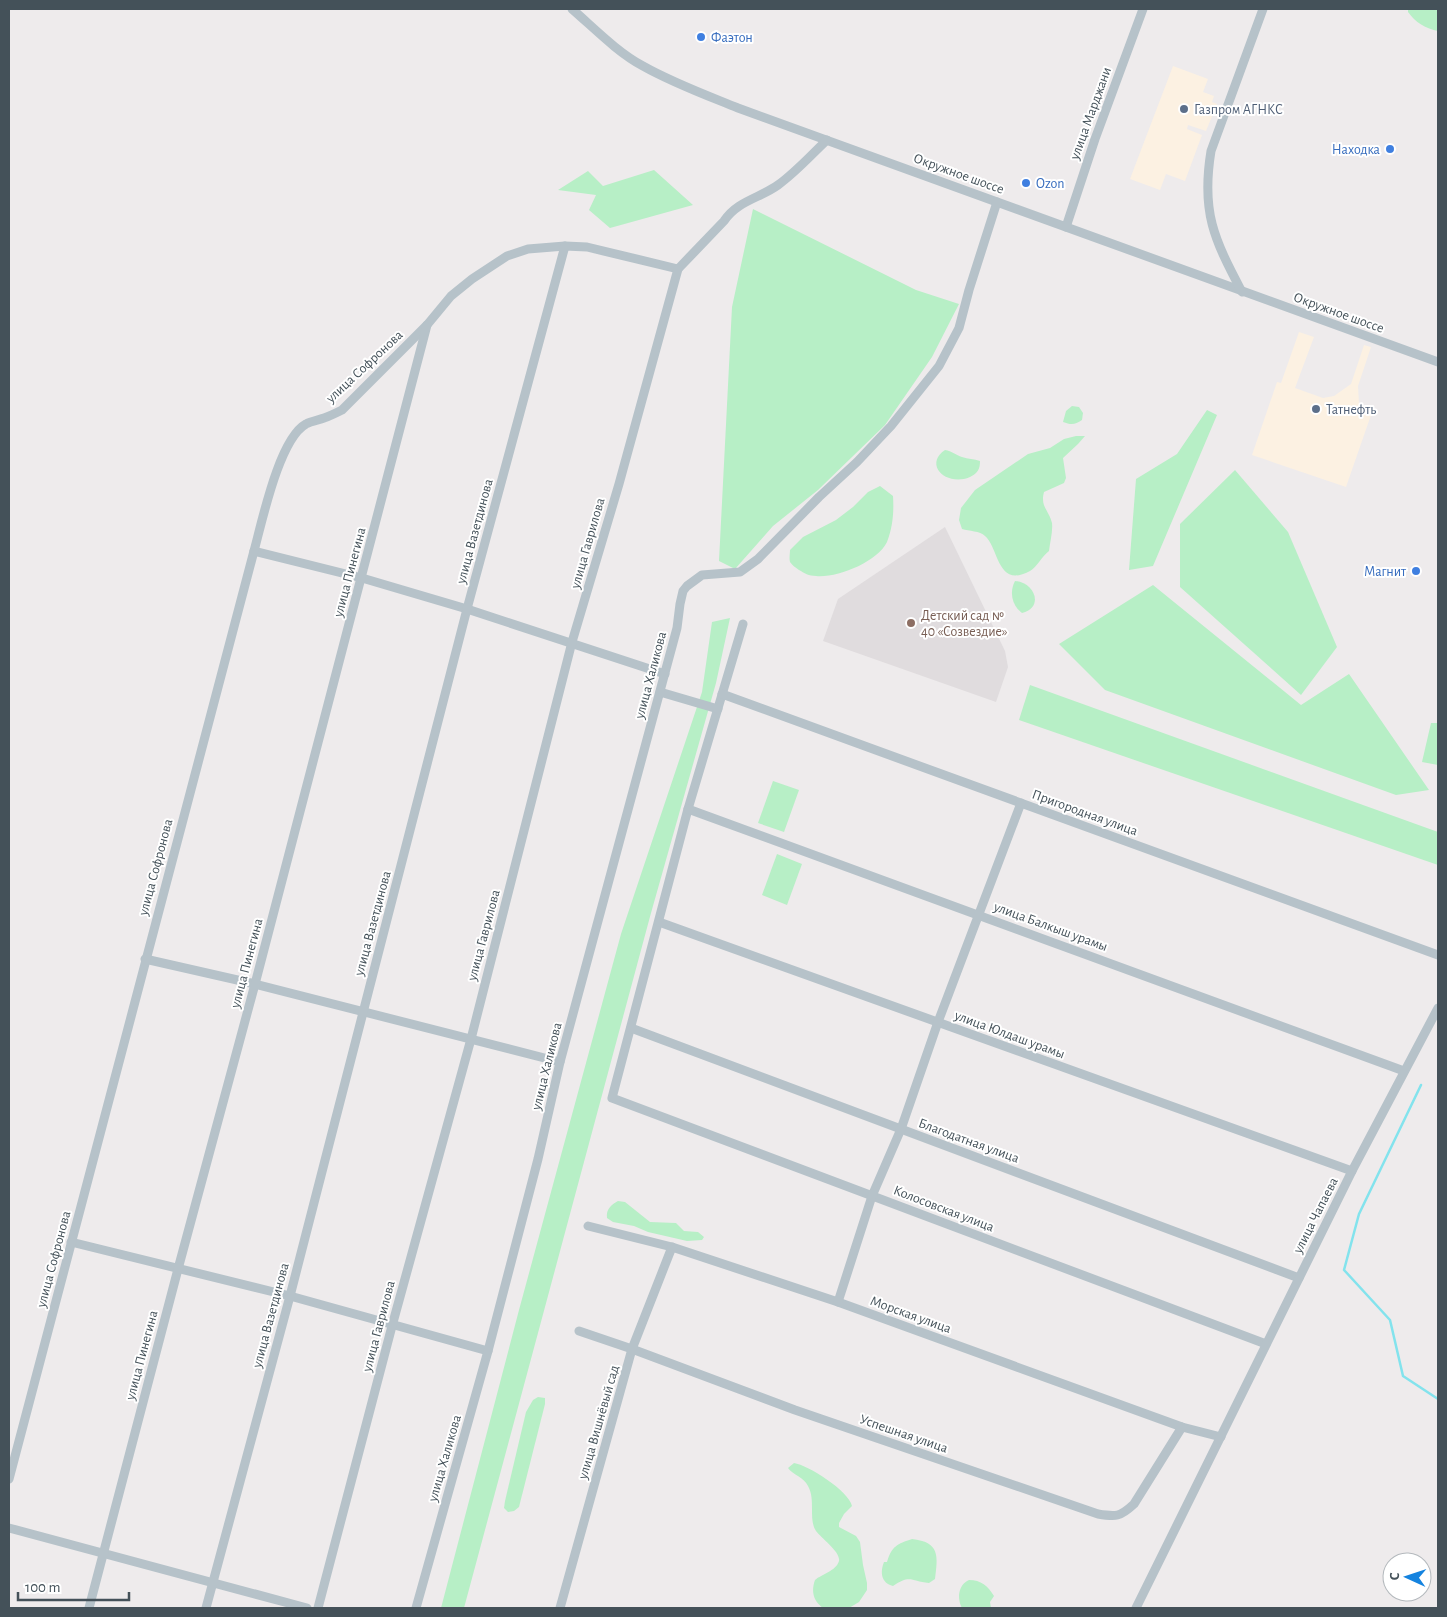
<svg xmlns="http://www.w3.org/2000/svg" width="1447" height="1617" viewBox="0 0 1447 1617" font-family="'Alegreya Sans',sans-serif">
<style>
.commercial{fill:#fcf1e2}
.education{fill:#e0dcde}
.green{fill:#b7efc6}
.lines{fill:none;stroke-linecap:round;stroke-linejoin:round}
.stream{stroke:#83e3ed;stroke-width:2.5}
.minor{stroke:#b6c2c9;stroke-width:9}
.shop-dot{fill:#3f7fe0;stroke:#fff;stroke-width:2}
.service-dot{fill:#5c6f8a;stroke:#fff;stroke-width:2}
.education-dot{fill:#8d6e63;stroke:#fff;stroke-width:2}
.labels{text-anchor:middle;stroke-width:4;stroke-linejoin:round;paint-order:stroke}
.shop-label{font-size:14px;fill:#366cbe;stroke:#fff;text-anchor:start}
.service-label{font-size:14px;fill:#4e5e75;stroke:#fff;text-anchor:start}
.street-label{font-size:14px;fill:#445159;stroke:#fff}
.education-label{font-size:14px;fill:#785e54;stroke:#fff;text-anchor:start}
</style>
<rect width="100%" height="100%" fill="#eeebec"/>
<g class="commercial">
<polygon points="1173,66 1208,79 1203,92 1214,96 1212,102 1217,104 1206,131 1188,125 1187,129 1202,135 1185,181 1166,174 1160,190 1130,179"/>
<polygon points="1299,332 1314,337 1295,388 1323,398 1334,396 1351,384 1364,345 1371,347 1358,386 1359,404 1371,415 1346,487 1252,455 1277,382 1281,383"/>
</g>
<polygon class="education" points="945,527 1005,651 1008,667 996,702 823,641 838,599"/>
<g class="green">
<path d="M1408,9H1438V31C1426,29 1415,22 1408,12Z"/>
<polygon points="654,170 693,205 610,228 589,210 596,195 558,190 588,171 603,186"/>
<polygon points="753,209 916,290 959,304 932,357 885,425 818,490 773,526 735,569 719,561 732,307"/>
<path d="M1072,406L1079,407L1083,413L1082,420C1075,425 1071,425 1063,422L1066,411Z"/>
<polygon points="1207,410 1217,415 1153,566 1129,570 1136,479 1177,454"/>
<path d="M1076,436H1085L1078,444L1063,458L1066,478L1064,483L1044,492C1040,507 1049,510 1052,523C1053,531 1050,542 1049,551C1042,556 1037,567 1030,571C997,589 999,548 985,536C980,531 969,531 962,529L959,520L961,508L975,490L1028,454L1050,448L1064,439Z"/>
<path d="M945,450C952,451 956,455 962,457C968,459 974,459 980,461C980,469 978,473 970,477C947,487 923,465 945,450Z"/>
<polygon points="1235,470 1288,532 1337,647 1301,695 1180,587 1180,524"/>
<path d="M880,486L893,496C894,511 893,527 887,542C877,562 838,578 816,576C809,576 804,573 799,570C796,568 792,565 790,562C789,559 790,553 790,550L803,537L836,520L853,507L868,492Z"/>
<path d="M1015,581C1034,582 1045,607 1022,613C1012,606 1009,592 1015,581Z"/>
<polygon points="1153,585 1301,705 1349,674 1429,790 1396,795 1105,690 1059,644"/>
<polygon points="730,618 716,683 651,913 464,1608 441,1608 519,1310 621,934 702,692 712,622"/>
<polygon points="1030,685 1438,832 1438,865 1019,720"/>
<polygon points="1431,723 1438,723 1438,765 1422,762"/>
<polygon points="773,781 799,790 784,832 758,823"/>
<polygon points="777,854 802,864 787,905 762,895"/>
<path d="M618,1201L625,1202L650,1222L676,1223L684,1231L698,1232L704,1237L702,1240L687,1241L648,1232L634,1226L613,1222L607,1218C606,1209 611,1205 618,1201Z"/>
<polygon points="538,1397 545,1398 545,1404 519,1507 514,1511 508,1512 504,1508 505,1501 526,1412 533,1400"/>
<path d="M794,1463C808,1465 849,1491 852,1506L844,1514L839,1523V1527L856,1536L860,1542L863,1565L867,1583V1590L859,1602L849,1608H823C813,1601 811,1591 815,1580C822,1574 836,1571 839,1561C841,1552 821,1538 816,1531C808,1519 816,1500 808,1486C804,1477 793,1475 788,1468Z"/>
<path d="M912,1539C940,1542 938,1556 935,1579L929,1583C911,1581 910,1574 893,1586C881,1583 880,1572 884,1562H887C892,1546 897,1544 912,1539Z"/>
<path d="M969,1580C981,1580 988,1586 994,1596L990,1602L991,1608H962C957,1598 958,1585 969,1580Z"/>
</g>
<g class="lines">
<polyline class="stream" points="1421,1085 1359,1214 1344,1270 1390,1320 1403,1376 1438,1399"/>
<g class="minor">
<path d="M572,9C594,28 617,52 643,66C673,83 706,95 738,108L1438,362"/>
<polyline points="1066,227 1095,139 1143,9"/>
<path d="M1242,292C1214,239 1201,212 1211,151L1263,9"/>
<polyline points="254,551 362,578 467,609 665,674"/>
<polyline points="743,624 688,809 612,1098 1266,1344"/>
<polyline points="660,692 718,709"/>
<polyline points="722,694 1438,955"/>
<polyline points="688,809 1404,1071"/>
<polyline points="659,922 1352,1171"/>
<polyline points="145,959 255,984 560,1062"/>
<polyline points="631,1028 1299,1278"/>
<polyline points="588,1226 672,1247 838,1302 1182,1427 1221,1437"/>
<polyline points="71,1242 290,1296 488,1351"/>
<polyline points="838,1302 872,1196 901,1129 938,1022 1021,803"/>
<path d="M579,1331L632,1349L795,1410L1098,1514C1116,1517 1120,1517 1134,1504L1182,1427"/>
<path d="M9,1479L254,551C262,522 279,439 306,424C311,421 319,420 324,418C330,416 336,413 342,410L427,325L451,296L472,279L507,256L528,249L565,246L587,247L678,269L724,221C737,201 760,198 778,185C796,172 811,155 827,140"/>
<polyline points="9,1528 307,1608"/>
<polyline points="89,1608 178,1269 255,984 427,325"/>
<polyline points="206,1608 290,1296 467,609 565,246"/>
<polyline points="318,1608 392,1326 471,1039 572,642 619,484 678,269"/>
<polyline points="416,1608 488,1351 538,1159 560,1062 677,628 680,604 683,591 687,586 702,575 740,572 758,559 819,497 857,462 891,426 939,366 959,328 969,290 997,202"/>
<polyline points="560,1608 632,1349 672,1247"/>
<polyline points="1136,1608 1352,1171 1438,1008"/>
</g>
</g>
<g class="shop-dot">
<circle cx="701" cy="37" r="5"/>
<circle cx="1390" cy="149" r="5"/>
<circle cx="1026" cy="183" r="5"/>
<circle cx="1416" cy="571" r="5"/>
</g>
<g class="service-dot">
<circle cx="1184" cy="109" r="5"/>
<circle cx="1316" cy="409" r="5"/>
</g>
<circle class="education-dot" cx="911" cy="623" r="5"/>
<g class="labels">
<g class="shop-label">
<text x="711" y="42">Фаэтон</text>
<text x="1380" y="154" text-anchor="end">Находка</text>
<text x="1036" y="188">Ozon</text>
<text x="1406" y="576" text-anchor="end">Магнит</text>
</g>
<g class="service-label">
<text x="1194" y="114">Газпром АГНКС</text>
<text x="1326" y="414">Татнефть</text>
</g>
<g class="street-label">
<text transform="translate(1090 113) rotate(-70)" y="5">улица Марджани</text>
<text transform="translate(959 173) rotate(20)" y="5">Окружное шоссе</text>
<text transform="translate(1339 312) rotate(20)" y="5">Окружное шоссе</text>
<text transform="translate(364 366) rotate(-43)" y="5">улица Софронова</text>
<text transform="translate(474 531) rotate(-75)" y="5">улица Вазетдинова</text>
<text transform="translate(587 543) rotate(-74)" y="5">улица Гаврилова</text>
<text transform="translate(349 572) rotate(-75)" y="5">улица Пинегина</text>
<text transform="translate(650 675) rotate(-75)" y="5">улица Халикова</text>
<text transform="translate(1085 812) rotate(20)" y="5">Пригородная улица</text>
<text transform="translate(155 867) rotate(-75)" y="5">улица Софронова</text>
<text transform="translate(372 923) rotate(-75)" y="5">улица Вазетдинова</text>
<text transform="translate(1051 926) rotate(20)" y="5">улица Балкыш урамы</text>
<text transform="translate(483 935) rotate(-75)" y="5">улица Гаврилова</text>
<text transform="translate(246 963) rotate(-75)" y="5">улица Пинегина</text>
<text transform="translate(1010 1034) rotate(20)" y="5">улица Юлдаш урамы</text>
<text transform="translate(546 1066) rotate(-76)" y="5">улица Халикова</text>
<text transform="translate(969 1140) rotate(20)" y="5">Благодатная улица</text>
<text transform="translate(944 1208) rotate(21)" y="5">Колосовская улица</text>
<text transform="translate(1315 1215) rotate(-63)" y="5">улица Чапаева</text>
<text transform="translate(53 1259) rotate(-75)" y="5">улица Софронова</text>
<text transform="translate(911 1314) rotate(20)" y="5">Морская улица</text>
<text transform="translate(270 1315) rotate(-75)" y="5">улица Вазетдинова</text>
<text transform="translate(378 1326) rotate(-75)" y="5">улица Гаврилова</text>
<text transform="translate(141 1355) rotate(-75)" y="5">улица Пинегина</text>
<text transform="translate(598 1422) rotate(-74)" y="5">улица Вишнёвый сад</text>
<text transform="translate(904 1433) rotate(19)" y="5">Успешная улица</text>
<text transform="translate(444 1458) rotate(-74)" y="5">улица Халикова</text>
</g>
<g class="education-label">
<text x="921" y="620">Детский сад №<tspan x="921" dy="16">40 «Созвездие»</tspan></text>
</g>
</g>
<rect width="1447" height="1617" fill="none" stroke="#445159" stroke-width="20"/>
<g transform="translate(1407 1577) rotate(273)"><circle r="24" fill="#ffffff" stroke="#b4b9bd"/>
<path d="M0-4L9 19L0 12L-9 19Z" fill="#1583df"/>
<text y="-8" font-size="14" font-weight="bold" text-anchor="middle" fill="#445159">С</text>
</g>
<path d="M18 1592v8h111v-8" fill="none" stroke="#445159" stroke-width="2.5"/>
<text x="25" y="1592" font-size="15" fill="#445159" stroke="#ffffff" stroke-width="4" paint-order="stroke">100 m</text>
</svg>
